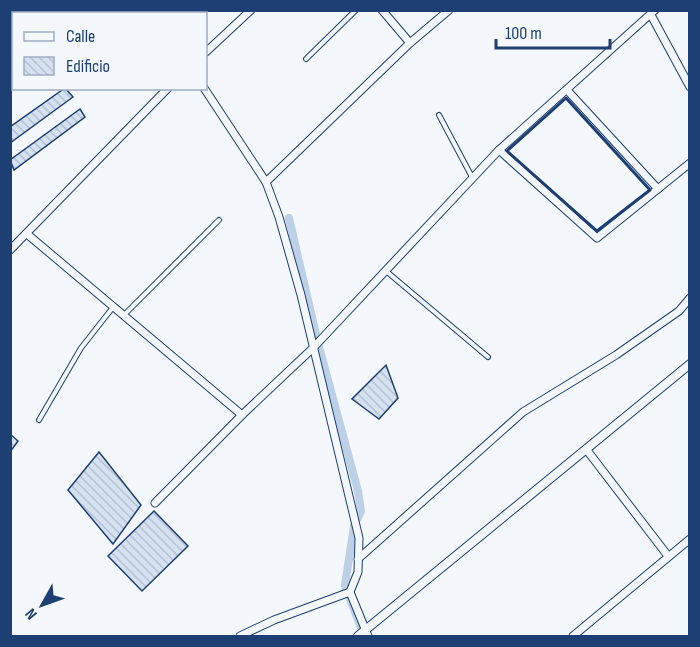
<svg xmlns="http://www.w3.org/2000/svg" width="700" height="647" viewBox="0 0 700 647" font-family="'Sofia Sans Condensed',sans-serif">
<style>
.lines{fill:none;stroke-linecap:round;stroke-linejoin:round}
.canal{stroke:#bed0e5;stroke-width:8}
.building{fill:url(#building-back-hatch);stroke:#1d3f73;stroke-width:1.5}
.service-casing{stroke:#1d3f73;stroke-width:6}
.minor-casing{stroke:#1d3f73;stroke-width:9}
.tertiary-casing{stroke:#1d3f73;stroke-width:10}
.service{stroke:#f4f7fb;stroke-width:4}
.minor{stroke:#f4f7fb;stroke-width:7}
.tertiary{stroke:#f4f7fb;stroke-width:8}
.wall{stroke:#1d3f73;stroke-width:3}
</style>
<defs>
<pattern id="building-back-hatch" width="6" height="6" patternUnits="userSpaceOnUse" patternTransform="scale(1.5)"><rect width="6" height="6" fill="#d5e0f0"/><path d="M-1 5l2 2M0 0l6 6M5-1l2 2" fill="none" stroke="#b6c1d1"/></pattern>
</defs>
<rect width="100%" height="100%" fill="#f4f7fb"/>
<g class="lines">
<polyline class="canal" points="289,218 318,343 358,491 361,511 354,526 345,585 364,636"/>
</g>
<g class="building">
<polygon points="65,88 73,97 10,143 10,127"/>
<polygon points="80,109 85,117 14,170 10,160"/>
<polygon points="386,365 398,398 379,419 352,399"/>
<polygon points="10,434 18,441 10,452"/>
<polygon points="99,452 141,505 113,544 68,490"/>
<polygon points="154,511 188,546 142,591 108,556"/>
</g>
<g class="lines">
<g class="service-casing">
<g id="service">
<polyline points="306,59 356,10"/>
<polyline points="439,115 472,177"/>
<polyline points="386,271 488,357"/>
<polyline points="125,314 219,220"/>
<polyline points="39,420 81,348 114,306"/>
</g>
</g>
<g class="minor-casing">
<g id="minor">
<polyline points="139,10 142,14"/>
<polyline points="382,10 410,43"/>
<polyline points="651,15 690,87"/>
<polyline points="206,52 251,10"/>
<polyline points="204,88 266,182 279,217 301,295 359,538 358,572 350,592 368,636"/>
<polyline points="567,90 658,189"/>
<polyline points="499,150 597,238 690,163"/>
<polyline points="266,182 410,43 449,10"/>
<polyline points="27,234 242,415"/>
<polyline points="10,250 168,88"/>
<polyline points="586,449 668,556"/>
<polyline points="155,503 242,415 313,348 499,150 655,10"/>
<polyline points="358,559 523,412 616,355 679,311 690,298"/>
<polyline points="240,636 274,620 350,592"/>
<polyline points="573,636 690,539"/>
</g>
</g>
<g class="tertiary-casing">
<polyline id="tertiary" points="358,636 690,364"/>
</g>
<use href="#service" class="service"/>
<use href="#minor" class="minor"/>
<use href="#tertiary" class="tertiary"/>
<polygon class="wall" points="566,98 650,190 597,231 507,151"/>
</g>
<rect width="700" height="647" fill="none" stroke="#1d3f73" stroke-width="24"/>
<rect x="12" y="12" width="195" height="78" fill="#f4f7fb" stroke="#9eadc5" stroke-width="1.5"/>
<rect x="24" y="32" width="30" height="9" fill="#f4f7fb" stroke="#9eadc5" stroke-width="1.5"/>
<text x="66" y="42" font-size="18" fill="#1d3f73">Calle</text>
<rect x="24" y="57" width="30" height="18" fill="url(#building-back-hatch)" stroke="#9eadc5" stroke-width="1.5"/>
<text x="66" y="72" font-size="18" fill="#1d3f73">Edificio</text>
<g transform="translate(42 605) rotate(230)" stroke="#f4f7fb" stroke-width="4.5" paint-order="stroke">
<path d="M0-4.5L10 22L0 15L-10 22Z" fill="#1d3f73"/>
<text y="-9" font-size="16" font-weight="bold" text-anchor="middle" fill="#1d3f73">N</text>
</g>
<path d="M496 39v9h114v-9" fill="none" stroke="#1d3f73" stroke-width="3"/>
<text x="505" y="39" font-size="18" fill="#1d3f73" stroke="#f4f7fb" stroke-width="4.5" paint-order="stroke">100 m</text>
</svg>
